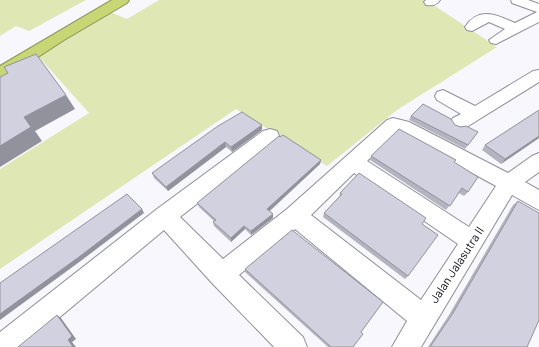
<svg xmlns="http://www.w3.org/2000/svg" width="539" height="347" viewBox="0 0 539 347" font-family="Barlow,sans-serif">
<style>
.green{fill:#dfe7b4}
.lines{fill:none;stroke-linecap:round;stroke-linejoin:round}
.street-casing{stroke:#8e8e9b;stroke-width:2}
.highway-casing{stroke:#889154;stroke-width:2}
.street{fill:#fff;fill-rule:evenodd}
.highway{fill:#c8d676;fill-rule:evenodd}
.wall{fill:#b4b4c1}
.shaded-wall{fill:#92929d}
.building{fill:#d1d1e0;stroke:#92929d}
.labels{text-anchor:middle;stroke-width:3;stroke-linejoin:round;paint-order:stroke}
.street-label{font-size:12px;fill:#121116;stroke:#fff}
</style>
<rect width="100%" height="100%" fill="#f8f7fe"/>
<g class="green">
<polygon points="0,0 86,0 29,31 16,26 0,36"/>
<polygon points="159,0 426,0 497,47 397,110 327,166 236,109 0,269 0,169 89,113 38,56 110,12 127,19"/>
</g>
<g class="lines">
<g class="street-casing">
<g id="street">
<path d="M426,0H440C437,5 432,6 426,5L424,2Z"/>
<path d="M511,0H528L539,4V22L496,44L491,43L489,40L505,29L489,22L472,31L467,30L465,27C479,6 497,15 515,23L537,12L512,3Z"/>
<polygon points="539,70 539,82 465,128 459,130 453,128 450,123 453,118 461,114 437,100 435,96 437,92 443,90 475,106 533,71"/>
<path d="M393,118L409,122L508,173L532,156L539,153V172L525,182L539,190V210L512,195L421,347H392L407,321L295,229L239,275L303,337L307,347H274L212,283L164,230L24,347H0V332L157,209L263,131L270,129L277,131L279,136L277,141L180,217L223,259L287,209L387,120ZM397,132L496,186L469,227L367,161ZM354,173L458,244L421,300L311,215Z"/>
</g>
</g>
<g class="highway-casing">
<polygon id="highway" points="112,0 129,0 127,3 64,40 6,78 0,80 0,66"/>
</g>
<use href="#street" class="street"/>
<use href="#highway" class="highway"/>
</g>
<g class="wall">
<polygon points="411,116 455,125 478,132 465,149 409,120"/>
<polygon points="262,125 262,130 232,152 226,147 168,191 154,178 152,173"/>
<polygon points="539,138 501,164 482,150 485,145"/>
<polygon points="371,156 454,162 468,192 464,196 459,193 446,210 370,160"/>
<polygon points="321,160 320,164 270,211 273,214 273,218 251,235 245,229 231,242 214,226 213,222 214,221 199,207 197,203"/>
<polygon points="340,193 422,224 408,276 405,279 323,217 324,213 339,197"/>
<polygon points="518,201 527,347 428,347 449,315 513,205"/>
<polygon points="245,269 361,332 353,347 328,347 245,272"/>
</g>
<g class="shaded-wall">
<polygon points="66,95 75,109 35,131 42,141 0,167 0,146 24,117"/>
<polygon points="262,125 262,130 232,152 231,147"/>
<polygon points="539,136 539,138 501,164 505,159"/>
<polygon points="225,142 226,147 168,191 166,187"/>
<polygon points="321,160 320,164 267,213 267,209"/>
<polygon points="142,209 144,213 82,260 0,320 0,314"/>
<polygon points="273,214 273,218 251,235 251,231"/>
<polygon points="244,226 245,229 231,242 231,238"/>
<polygon points="57,315 61,318 76,339 72,342 76,347 73,347 68,340"/>
</g>
<g class="building">
<polygon points="36,54 66,95 24,117 31,127 0,146 0,77 8,73 4,67"/>
<polygon points="423,104 451,119 455,125 461,127 466,126 478,132 468,145 411,116"/>
<polygon points="539,110 539,136 505,159 485,145"/>
<polygon points="242,112 262,125 231,147 225,142 166,187 152,173 218,126"/>
<polygon points="399,129 456,160 454,162 478,177 468,192 462,188 450,206 371,156"/>
<polygon points="283,135 321,160 267,209 273,214 251,231 244,226 231,238 213,222 216,220 197,203 279,136 280,137"/>
<polygon points="359,173 426,218 422,224 438,235 408,276 324,213 342,194 340,193"/>
<polygon points="127,194 142,209 79,257 0,314 0,283"/>
<polygon points="518,201 539,213 539,320 527,347 430,347 453,313"/>
<polygon points="292,230 383,302 361,332 363,334 353,347 331,347 245,269"/>
<polygon points="57,315 72,336 68,340 73,347 18,347"/>
</g>
<g class="labels">
<g class="street-label">
<text transform="translate(457 265) rotate(-57)" y="4">Jalan Jalasutra II</text>
</g>
</g>
</svg>
